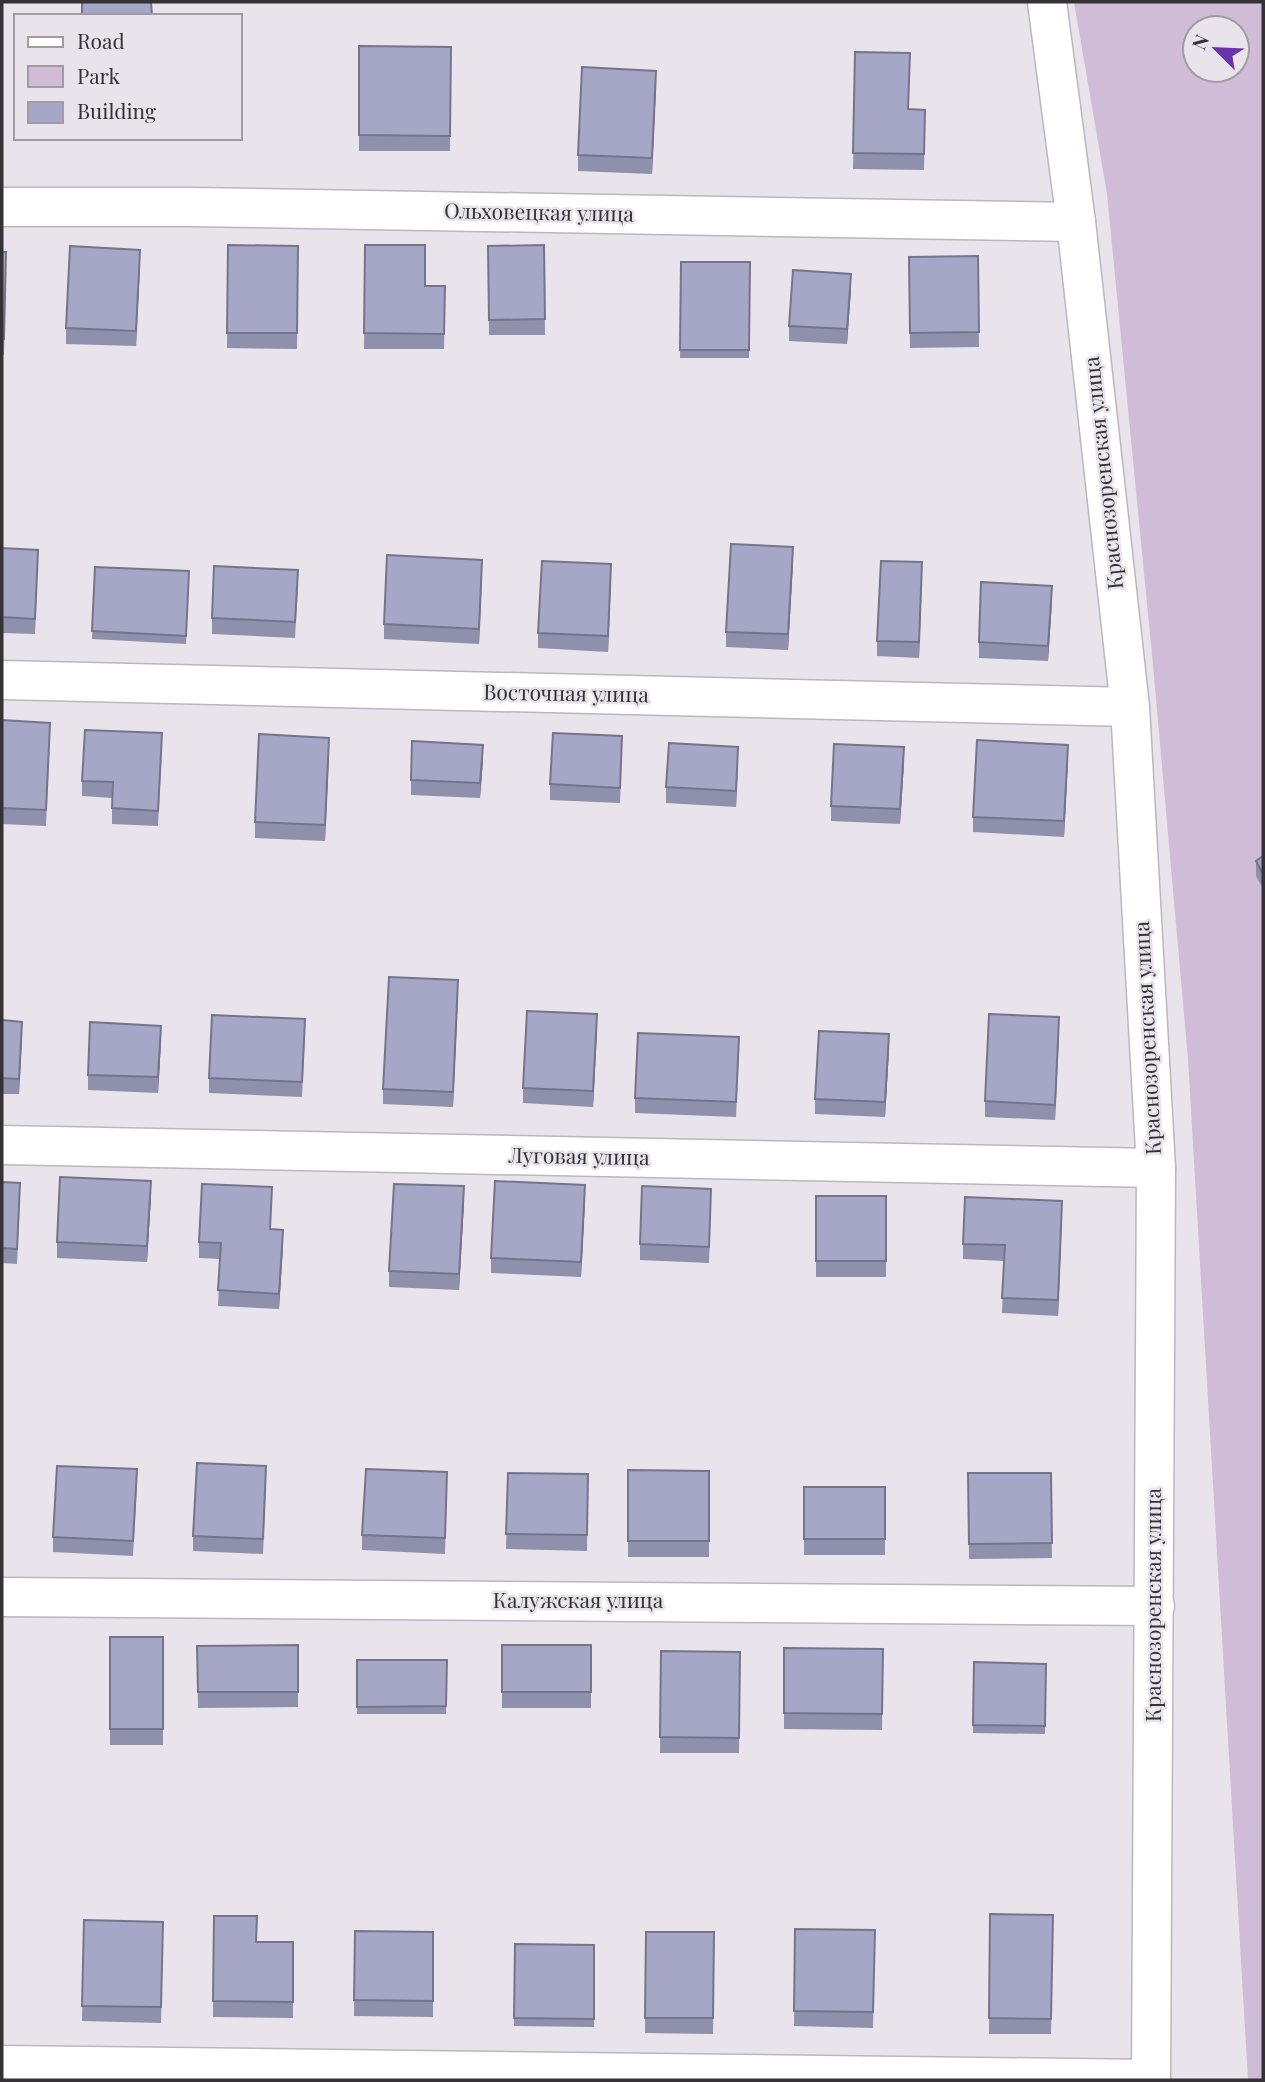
<svg xmlns="http://www.w3.org/2000/svg" width="1265" height="2082" viewBox="0 0 1265 2082" font-family="'Playfair Display',serif">
<style>
.green{fill:#d0bcd6;fill-rule:evenodd}
.lines{fill:none;stroke-linecap:round;stroke-linejoin:round}
.minor-casing{stroke:#bcb6be;stroke-width:41}
.minor{stroke:#fff;stroke-width:38}
.wall{fill:#8f90ab}
.shaded-wall{fill:#74758b}
.building{fill:#a6a7c7;stroke:#74758b;stroke-width:2}
.labels{text-anchor:middle;stroke-width:5;stroke-linejoin:round;paint-order:stroke}
.street-label{font-size:21px;fill:#343235;stroke:#e9e3eb}
</style>
<rect width="100%" height="100%" fill="#e9e3eb"/>
<path class="green" d="M1074,2H1263V2080H1248L1188,1059L1153,665L1107,194ZM1195,28H1237V70H1195Z"/>
<g class="lines">
<g class="minor-casing">
<g id="minor">
<polyline points="1047,2 1076,222 1130,707 1156,1168 1151,2080"/>
<polyline points="2,207 191,207 1076,222"/>
<polyline points="2,680 1130,707"/>
<polyline points="2,1145 1156,1168"/>
<polyline points="2,1597 1155,1606"/>
<polyline points="2,2065 1151,2079"/>
</g>
</g>
<use href="#minor" class="minor"/>
</g>
<g class="wall">
<polygon points="359,46 451,47 450,151 359,151"/>
<polygon points="855,52 909,109 925,110 924,170 853,169"/>
<polygon points="656,86 652,174 578,171 578,155"/>
<polygon points="228,245 298,246 297,349 227,348"/>
<polygon points="365,245 425,286 445,286 444,349 364,349"/>
<polygon points="544,245 545,335 489,335 488,246"/>
<polygon points="2,252 6,252 4,355 2,355"/>
<polygon points="978,256 979,347 910,348 909,257"/>
<polygon points="681,262 750,262 749,358 680,358"/>
<polygon points="140,265 136,346 66,344 66,328"/>
<polygon points="851,289 847,344 789,341 789,326"/>
<polygon points="2,548 38,565 35,634 2,633"/>
<polygon points="793,562 788,650 726,647 726,632"/>
<polygon points="95,567 189,571 186,644 92,639"/>
<polygon points="482,576 479,644 384,639 384,624"/>
<polygon points="922,578 919,658 877,656 877,641"/>
<polygon points="611,580 608,652 538,648 538,633"/>
<polygon points="298,586 295,638 212,634 212,618"/>
<polygon points="1052,601 1048,661 979,658 979,642"/>
<polygon points="2,720 50,738 46,826 2,824"/>
<polygon points="162,749 158,826 112,824 112,798 82,796 82,781"/>
<polygon points="622,752 620,803 550,800 550,784"/>
<polygon points="329,753 325,841 255,838 255,822"/>
<polygon points="483,760 480,798 411,795 411,780"/>
<polygon points="1068,760 1064,837 973,832 973,817"/>
<polygon points="738,762 736,807 666,803 666,787"/>
<polygon points="904,763 900,824 831,821 831,806"/>
<polygon points="1263,856 1263,889 1256,876 1256,861"/>
<polygon points="458,996 453,1107 383,1104 383,1089"/>
<polygon points="2,1020 22,1037 19,1094 2,1094"/>
<polygon points="597,1030 593,1107 523,1103 523,1088"/>
<polygon points="1059,1033 1055,1120 985,1117 985,1101"/>
<polygon points="305,1035 302,1097 209,1093 209,1078"/>
<polygon points="161,1041 158,1093 88,1090 88,1075"/>
<polygon points="889,1049 885,1117 815,1114 815,1099"/>
<polygon points="739,1053 736,1117 635,1113 635,1098"/>
<polygon points="2,1182 20,1198 17,1264 2,1263"/>
<polygon points="151,1196 147,1262 57,1258 57,1242"/>
<rect x="816" y="1196" width="70" height="81"/>
<polygon points="585,1200 581,1277 491,1273 491,1258"/>
<polygon points="464,1202 459,1290 389,1287 389,1271"/>
<polygon points="711,1204 709,1263 640,1260 640,1244"/>
<polygon points="1062,1217 1058,1316 1002,1313 1004,1261 963,1259 963,1244"/>
<polygon points="271,1229 283,1246 279,1309 218,1306 220,1259 199,1258 199,1242"/>
<polygon points="628,1470 709,1471 709,1557 628,1557"/>
<polygon points="508,1473 588,1474 587,1551 506,1549"/>
<polygon points="968,1473 1051,1473 1052,1558 969,1559"/>
<polygon points="266,1482 263,1554 193,1551 193,1536"/>
<polygon points="137,1485 133,1556 53,1552 53,1537"/>
<rect x="804" y="1487" width="81" height="68"/>
<polygon points="447,1488 445,1554 362,1550 362,1535"/>
<rect x="110" y="1637" width="53" height="108"/>
<polygon points="298,1645 298,1707 198,1708 197,1646"/>
<rect x="502" y="1645" width="89" height="63"/>
<polygon points="784,1648 883,1649 882,1730 784,1729"/>
<polygon points="661,1651 740,1652 739,1753 660,1753"/>
<polygon points="357,1660 447,1660 446,1714 357,1714"/>
<polygon points="974,1662 1046,1664 1045,1734 973,1733"/>
<polygon points="990,1914 1053,1915 1051,2034 989,2034"/>
<polygon points="214,1916 256,1942 293,1942 293,2018 213,2017"/>
<polygon points="84,1920 163,1922 161,2023 82,2021"/>
<polygon points="795,1929 875,1930 873,2028 794,2026"/>
<polygon points="355,1931 433,1932 433,2017 354,2016"/>
<polygon points="646,1932 714,1932 713,2034 645,2033"/>
<polygon points="515,1944 594,1945 594,2027 514,2026"/>
</g>
<g class="shaded-wall">
<polygon points="656,71 656,86 652,174 652,158"/>
<polygon points="140,250 140,265 136,346 136,331"/>
<polygon points="851,274 851,289 847,344 847,329"/>
<polygon points="793,547 793,562 788,650 788,634"/>
<polygon points="482,560 482,576 479,644 479,629"/>
<polygon points="922,562 922,578 919,658 919,642"/>
<polygon points="611,564 611,580 608,652 608,636"/>
<polygon points="1052,586 1052,601 1048,661 1048,646"/>
<polygon points="329,738 329,753 325,841 325,825"/>
<polygon points="483,745 483,760 480,798 480,783"/>
<polygon points="1068,745 1068,760 1064,837 1064,821"/>
<polygon points="738,747 738,762 736,807 736,791"/>
<polygon points="904,747 904,763 900,824 900,809"/>
<polygon points="458,980 458,996 453,1107 453,1092"/>
<polygon points="597,1014 597,1030 593,1107 593,1091"/>
<polygon points="1059,1017 1059,1033 1055,1120 1055,1105"/>
<polygon points="22,1022 22,1037 19,1094 19,1079"/>
<polygon points="161,1026 161,1041 158,1093 158,1077"/>
<polygon points="889,1034 889,1049 885,1117 885,1102"/>
<polygon points="151,1181 151,1196 147,1262 147,1246"/>
<polygon points="585,1185 585,1200 581,1277 581,1262"/>
<polygon points="464,1186 464,1202 459,1290 459,1274"/>
<polygon points="1062,1201 1062,1217 1058,1316 1058,1300"/>
<polygon points="283,1230 283,1246 279,1309 279,1294"/>
</g>
<g class="building">
<polygon points="82,2 151,2 152,16 82,16"/>
<polygon points="359,46 451,47 450,136 359,135"/>
<polygon points="855,52 910,53 908,109 925,110 924,154 853,153"/>
<polygon points="582,67 656,71 652,158 578,155"/>
<polygon points="228,245 298,246 297,333 227,333"/>
<polygon points="365,245 425,245 425,286 445,286 444,334 364,333"/>
<polygon points="544,245 545,319 489,320 488,246"/>
<polygon points="70,246 140,250 136,331 66,328"/>
<polygon points="2,252 6,252 4,339 2,339"/>
<polygon points="978,256 979,332 910,333 909,257"/>
<polygon points="681,262 750,262 749,350 680,350"/>
<polygon points="793,270 851,274 847,329 789,326"/>
<polygon points="731,544 793,547 788,634 726,632"/>
<polygon points="2,548 38,550 35,619 2,617"/>
<polygon points="387,555 482,560 479,629 384,624"/>
<polygon points="542,561 611,564 608,636 538,633"/>
<polygon points="881,561 922,562 919,642 877,641"/>
<polygon points="214,566 298,570 295,622 212,618"/>
<polygon points="95,567 189,571 186,636 92,631"/>
<polygon points="981,582 1052,586 1048,646 979,642"/>
<polygon points="2,720 50,723 46,810 2,808"/>
<polygon points="85,730 162,733 158,811 112,808 113,782 82,781"/>
<polygon points="553,733 622,736 620,788 550,784"/>
<polygon points="259,734 329,738 325,825 255,822"/>
<polygon points="977,740 1068,745 1064,821 973,817"/>
<polygon points="412,741 483,745 480,783 411,780"/>
<polygon points="669,743 738,747 736,791 666,787"/>
<polygon points="834,744 904,747 900,809 831,806"/>
<polygon points="1263,856 1263,874 1256,861"/>
<polygon points="389,977 458,980 453,1092 383,1089"/>
<polygon points="527,1011 597,1014 593,1091 523,1088"/>
<polygon points="989,1014 1059,1017 1055,1105 985,1101"/>
<polygon points="212,1015 305,1019 302,1082 209,1078"/>
<polygon points="2,1020 22,1022 19,1079 2,1078"/>
<polygon points="90,1022 161,1026 158,1077 88,1075"/>
<polygon points="819,1031 889,1034 885,1102 815,1099"/>
<polygon points="638,1033 739,1037 736,1102 635,1098"/>
<polygon points="60,1177 151,1181 147,1246 57,1242"/>
<polygon points="495,1181 585,1185 581,1262 491,1258"/>
<polygon points="2,1182 20,1183 17,1249 2,1248"/>
<polygon points="202,1184 272,1187 270,1229 283,1230 279,1294 218,1290 221,1243 199,1242"/>
<polygon points="394,1184 464,1186 459,1274 389,1271"/>
<polygon points="642,1186 711,1189 709,1247 640,1244"/>
<rect x="816" y="1196" width="70" height="65"/>
<polygon points="965,1197 1062,1201 1058,1300 1002,1298 1005,1245 963,1244"/>
<polygon points="197,1463 266,1466 263,1539 193,1536"/>
<polygon points="57,1466 137,1469 133,1541 53,1537"/>
<polygon points="366,1469 447,1472 445,1538 362,1535"/>
<polygon points="628,1470 709,1471 709,1541 628,1541"/>
<polygon points="508,1473 588,1474 587,1535 506,1534"/>
<polygon points="968,1473 1051,1473 1052,1543 969,1544"/>
<rect x="804" y="1487" width="81" height="52"/>
<rect x="110" y="1637" width="53" height="92"/>
<polygon points="298,1645 298,1692 198,1692 197,1646"/>
<rect x="502" y="1645" width="89" height="47"/>
<polygon points="784,1648 883,1649 882,1714 784,1713"/>
<polygon points="661,1651 740,1652 739,1738 660,1737"/>
<polygon points="357,1660 447,1660 446,1706 357,1707"/>
<polygon points="974,1662 1046,1664 1045,1726 973,1725"/>
<polygon points="990,1914 1053,1915 1051,2019 989,2018"/>
<polygon points="214,1916 257,1916 256,1942 293,1942 293,2002 213,2001"/>
<polygon points="84,1920 163,1922 161,2007 82,2006"/>
<polygon points="795,1929 875,1930 873,2012 794,2011"/>
<polygon points="355,1931 433,1932 433,2001 354,2000"/>
<polygon points="646,1932 714,1932 713,2018 645,2018"/>
<polygon points="515,1944 594,1945 594,2019 514,2018"/>
</g>
<g class="labels">
<g class="street-label">
<text transform="translate(539 213) rotate(1)" y="7">Ольховецкая улица</text>
<text transform="translate(1104 473) rotate(-96)" y="7">Краснозоренская улица</text>
<text transform="translate(566 694) rotate(1)" y="7">Восточная улица</text>
<text transform="translate(1148 1038) rotate(-93)" y="7">Краснозоренская улица</text>
<text transform="translate(579 1157) rotate(1)" y="7">Луговая улица</text>
<text x="578" y="1608">Калужская улица</text>
<text transform="translate(1154 1605) rotate(-90)" y="7">Краснозоренская улица</text>
</g>
</g>
<rect width="1265" height="2082" fill="none" stroke="#343235" stroke-width="7"/>
<rect x="14" y="14" width="228" height="126" fill="#e9e3eb" stroke="#a19ca2" stroke-width="2"/>
<rect x="28" y="37" width="35" height="10" fill="#ffffff" stroke="#a19ca2" stroke-width="2"/>
<text x="77" y="49" font-size="21" fill="#343235">Road</text>
<rect x="28" y="66" width="35" height="21" fill="#d0bcd6" stroke="#a19ca2" stroke-width="2"/>
<text x="77" y="84" font-size="21" fill="#343235">Park</text>
<rect x="28" y="102" width="35" height="21" fill="#a6a7c7" stroke="#a19ca2" stroke-width="2"/>
<text x="77" y="119" font-size="21" fill="#343235">Building</text>
<g transform="translate(1216 49) rotate(294)"><circle r="33" fill="#e9e3eb" stroke="#a19ca2" stroke-width="2"/>
<path d="M0-5L12 26L0 18L-12 26Z" fill="#6c34ab"/>
<text y="-10" font-size="19" font-weight="bold" text-anchor="middle" fill="#343235">N</text>
</g>
</svg>
